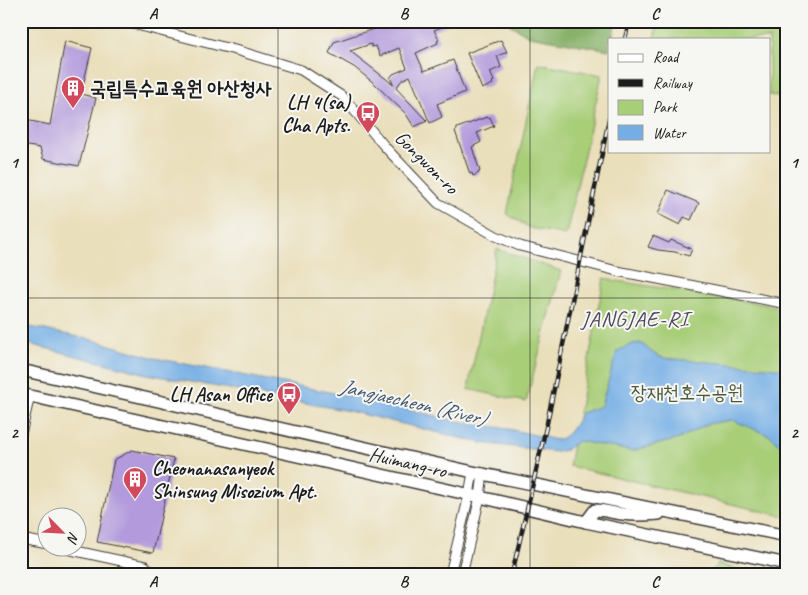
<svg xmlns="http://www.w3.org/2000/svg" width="808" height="595" viewBox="0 0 808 595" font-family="Caveat,'Poor Story',sans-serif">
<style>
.green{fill:#a8ce78;stroke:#62754a}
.forest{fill:#86b168;stroke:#516642}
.water{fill:#75aee5;stroke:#486580}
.building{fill:#b29adc;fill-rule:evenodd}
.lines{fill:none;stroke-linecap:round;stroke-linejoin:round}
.minor-casing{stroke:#3b3934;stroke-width:11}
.major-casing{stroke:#3b3934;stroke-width:14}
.minor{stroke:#fff;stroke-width:9}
.major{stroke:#fff;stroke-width:11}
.rail-casing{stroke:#1c1c1c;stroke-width:4.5}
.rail{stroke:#f6f6f2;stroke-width:2.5;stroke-dasharray:8;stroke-linecap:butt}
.grid{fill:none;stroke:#1c1c1c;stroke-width:1;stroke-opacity:0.55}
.labels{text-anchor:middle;stroke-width:4;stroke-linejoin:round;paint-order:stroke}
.poi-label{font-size:20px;font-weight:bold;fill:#1c1c1c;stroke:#f6f6f2;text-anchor:start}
.street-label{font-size:20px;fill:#1c1c1c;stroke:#f6f6f2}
.park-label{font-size:20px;fill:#4d5a3c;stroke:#f6f6f2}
.water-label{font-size:21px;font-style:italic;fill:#40566c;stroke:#f6f6f2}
.quarter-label{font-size:22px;letter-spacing:1px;fill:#50485f;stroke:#f6f6f2}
.neatline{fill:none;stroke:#1c1c1c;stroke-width:2}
.grid-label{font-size:16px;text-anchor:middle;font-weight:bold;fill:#1c1c1c}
</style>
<rect width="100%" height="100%" fill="#f6f6f2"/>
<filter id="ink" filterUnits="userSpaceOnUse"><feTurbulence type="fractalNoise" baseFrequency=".02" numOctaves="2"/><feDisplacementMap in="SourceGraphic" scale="10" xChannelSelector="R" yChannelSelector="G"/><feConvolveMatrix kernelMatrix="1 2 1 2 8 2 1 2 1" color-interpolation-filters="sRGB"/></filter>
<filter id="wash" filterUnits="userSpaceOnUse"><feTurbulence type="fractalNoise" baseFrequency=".0096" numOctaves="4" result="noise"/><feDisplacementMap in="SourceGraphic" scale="20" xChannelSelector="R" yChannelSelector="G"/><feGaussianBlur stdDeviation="1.12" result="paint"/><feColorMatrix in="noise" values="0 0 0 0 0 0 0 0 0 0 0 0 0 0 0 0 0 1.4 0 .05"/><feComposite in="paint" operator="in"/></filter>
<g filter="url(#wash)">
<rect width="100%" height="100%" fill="#eadfbb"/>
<g class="green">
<polygon points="658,21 787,21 787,98 769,95 769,39 654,39"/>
<polygon points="538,63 602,75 566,235 530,228 507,214"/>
<polygon points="497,249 561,271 526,402 468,389"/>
<polygon points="604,278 617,281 787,308 787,517 569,466"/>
<polygon points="717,564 758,574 712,574 713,570"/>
</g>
<polygon class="forest" points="504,21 616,21 612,39 609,39 609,50 529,36"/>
<path class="water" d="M21,325L93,340L155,358L370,400L457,421L509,429L557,440C570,436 575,424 581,413L601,406L617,351L633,344L641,343L654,354L664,358L787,369V453L771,436L732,420L707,424L679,439L631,451L578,441L566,450L556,452L481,443L349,411L147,374L21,342Z"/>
<g id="blocks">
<g class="building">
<path d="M398,21L455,22L434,30L439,40L437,41L438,43L416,53L424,71L453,60L465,92L437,104L442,117L430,123L410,76L402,80L396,88L427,121L414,127L406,114L375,84L354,67L329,53L334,42ZM371,44L372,47L376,46L380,56L399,48L407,68L393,74L390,78L394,85L350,51Z"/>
<polygon points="501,40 507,52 497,56 501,67 490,72 494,81 492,82 493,84 482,89 467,53"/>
<polygon points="65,41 92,48 81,94 96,98 79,166 43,159 40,148 21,145 21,119 50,125"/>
<polygon points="487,117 488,118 490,117 494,126 477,133 481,142 472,147 480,171 479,171 479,173 473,176 472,173 470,174 455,131 457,130 457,128"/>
<polygon points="668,190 699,203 691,220 684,217 680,225 658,214"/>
<polygon points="653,236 669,243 671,240 692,249 689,256 675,252 658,250 648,247"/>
<polygon points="132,450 174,459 153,553 97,542 114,460"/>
</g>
</g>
</g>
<g filter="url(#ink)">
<use href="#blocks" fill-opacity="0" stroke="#3b3934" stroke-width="1"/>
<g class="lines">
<g class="minor-casing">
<g id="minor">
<polyline points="121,21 239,51 301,70 343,97 386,148 438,203 496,236 520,246 617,271 787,304"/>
<polyline points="21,434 30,395"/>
<polyline points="21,539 48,544"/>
<polyline points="62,548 145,566 151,572 150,574"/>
<polyline points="450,574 469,495 473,472"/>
<polyline points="462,574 480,497 483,473"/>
</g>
</g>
<g class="major-casing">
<g id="major">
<polyline points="21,370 473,472 787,536"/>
<polyline points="21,394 480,497 586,522 787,564"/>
<path d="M586,522L595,510C604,510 613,513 623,514C635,516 647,515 659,514"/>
</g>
</g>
<use href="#minor" class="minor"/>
<use href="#major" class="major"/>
<g class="rail-casing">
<g id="rail">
<polyline points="625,39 629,21"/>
<polyline points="512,574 547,423 609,119"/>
</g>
</g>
<use href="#rail" class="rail"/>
</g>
</g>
<path class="grid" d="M278,21V574M530,21V574M21,298H787"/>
<defs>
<g id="building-pin" transform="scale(1.25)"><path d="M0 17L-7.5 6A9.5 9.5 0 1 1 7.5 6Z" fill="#d1495b" stroke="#f6f6f2"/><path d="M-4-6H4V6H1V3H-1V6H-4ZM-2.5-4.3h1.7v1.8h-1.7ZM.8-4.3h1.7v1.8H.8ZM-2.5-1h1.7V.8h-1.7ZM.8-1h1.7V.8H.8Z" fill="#fff"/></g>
<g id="bus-pin" transform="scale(1.25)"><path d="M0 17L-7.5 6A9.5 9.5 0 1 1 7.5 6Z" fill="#d1495b" stroke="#f6f6f2"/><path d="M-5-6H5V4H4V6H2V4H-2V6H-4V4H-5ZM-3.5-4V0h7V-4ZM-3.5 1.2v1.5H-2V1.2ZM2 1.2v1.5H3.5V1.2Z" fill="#fff"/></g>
</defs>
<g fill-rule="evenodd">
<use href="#building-pin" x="73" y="88"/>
<use href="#bus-pin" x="368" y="113"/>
<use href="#bus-pin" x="289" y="394"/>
<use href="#building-pin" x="135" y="479"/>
</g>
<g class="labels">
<g class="poi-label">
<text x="90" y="95">국립특수교육원 아산청사</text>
<text x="350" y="109" text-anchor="end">LH 4(sa)<tspan x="350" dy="23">Cha Apts.</tspan></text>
<text x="272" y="401" text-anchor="end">LH Asan Office</text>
<text x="152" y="475">Cheonanasanyeok<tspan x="152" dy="23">Shinsung Misozium Apt.</tspan></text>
</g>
<g class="street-label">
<text transform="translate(427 162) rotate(45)" y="7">Gongwon-ro</text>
<text transform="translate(408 462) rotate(13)" y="7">Huimang-ro</text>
</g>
<g class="park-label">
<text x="687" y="399">장재천호수공원</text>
</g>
<g class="water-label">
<text transform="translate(413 402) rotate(13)" y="7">Jangjaecheon (River)</text>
</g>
<g class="quarter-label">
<text x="635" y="326">JANGJAE-RI</text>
</g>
</g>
<rect width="808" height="595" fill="none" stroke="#f6f6f2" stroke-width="55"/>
<rect x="608" y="38" width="162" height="115" fill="#f6f6f2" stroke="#9f9f9c"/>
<rect x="618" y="54" width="25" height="8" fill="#ffffff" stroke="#9f9f9c"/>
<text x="653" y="62" font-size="15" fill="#1c1c1c">Road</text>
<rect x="618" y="79" width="25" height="8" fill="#1c1c1c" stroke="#9f9f9c"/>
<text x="653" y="88" font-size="15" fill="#1c1c1c">Railway</text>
<rect x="618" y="100" width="25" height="15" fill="#a8ce78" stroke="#9f9f9c"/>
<text x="653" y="112" font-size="15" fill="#1c1c1c">Park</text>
<rect x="618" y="125" width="25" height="15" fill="#75aee5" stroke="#9f9f9c"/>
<text x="653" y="138" font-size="15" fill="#1c1c1c">Water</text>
<g transform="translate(62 532) rotate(114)"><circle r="24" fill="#f6f6f2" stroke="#9f9f9c"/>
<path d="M0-4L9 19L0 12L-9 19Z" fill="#d1495b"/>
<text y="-8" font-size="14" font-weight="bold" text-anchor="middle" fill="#1c1c1c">N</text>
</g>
<rect x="28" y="28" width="752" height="540" class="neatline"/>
<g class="grid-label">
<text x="153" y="19">A</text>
<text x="404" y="19">B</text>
<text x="655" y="19">C</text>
<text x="14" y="168">1</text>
<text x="794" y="168">1</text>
<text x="14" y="438">2</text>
<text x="794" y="438">2</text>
<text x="153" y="587">A</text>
<text x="404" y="587">B</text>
<text x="655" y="587">C</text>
</g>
</svg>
